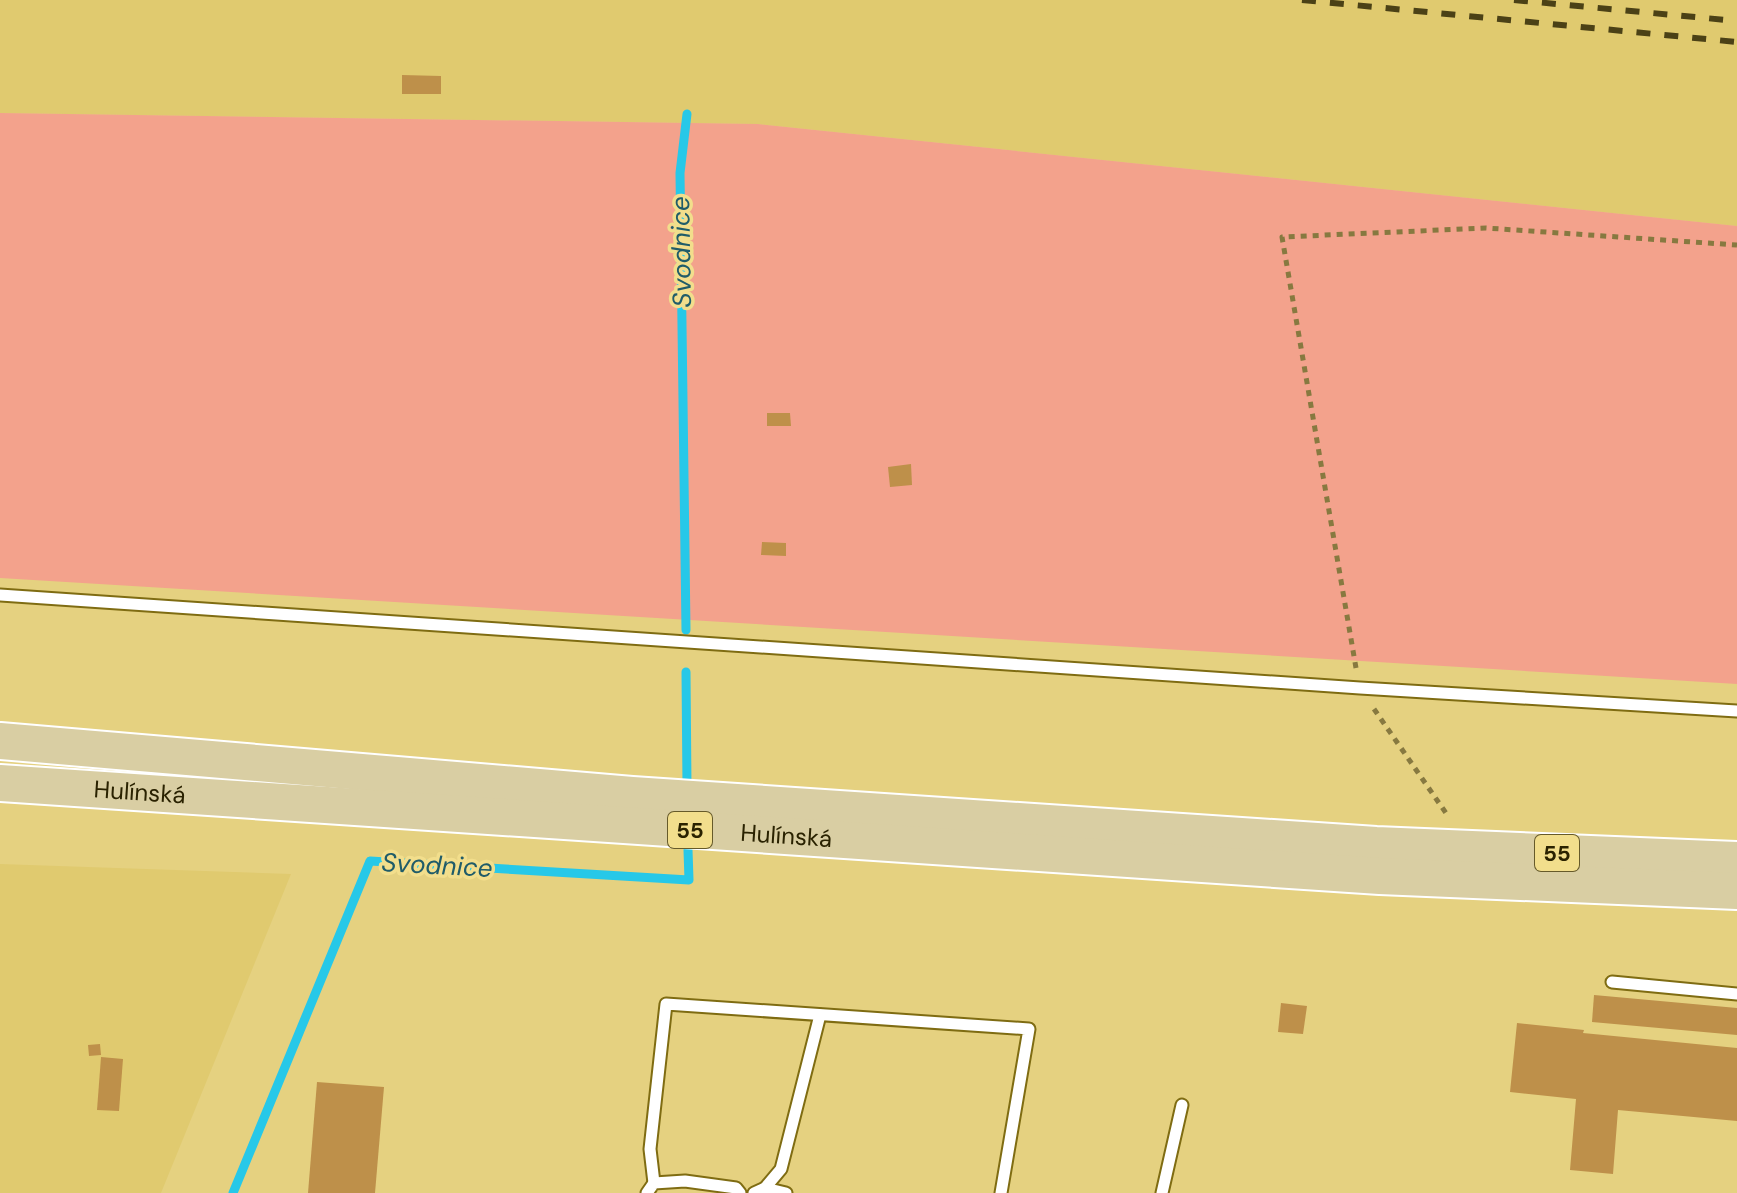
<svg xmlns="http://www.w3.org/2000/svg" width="1737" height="1193" viewBox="0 0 1737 1193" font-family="'DM Sans',sans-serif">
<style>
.built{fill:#e0ca6f}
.green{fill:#f3a28c}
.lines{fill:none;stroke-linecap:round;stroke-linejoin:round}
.stream{stroke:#27c8e8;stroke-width:9}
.building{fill:#be904a}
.lane-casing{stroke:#7f6c12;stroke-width:15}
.primary-casing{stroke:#fff;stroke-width:40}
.path{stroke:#877940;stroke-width:5;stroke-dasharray:6 6;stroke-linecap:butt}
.lane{stroke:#fff;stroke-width:11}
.primary{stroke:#d9cea3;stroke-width:36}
.rail{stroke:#4b4116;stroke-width:6;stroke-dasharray:14 14;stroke-linecap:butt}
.labels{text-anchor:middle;stroke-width:7;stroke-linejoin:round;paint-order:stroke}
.shield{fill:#f2de8c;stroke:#665a2a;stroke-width:2}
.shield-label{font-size:22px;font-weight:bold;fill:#2a2200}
.street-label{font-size:24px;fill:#2a2200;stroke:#f2de8c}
.water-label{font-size:26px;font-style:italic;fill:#205c69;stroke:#f2de8c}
</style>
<rect width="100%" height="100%" fill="#e5d180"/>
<g class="built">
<polygon points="0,0 1737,0 1737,226 758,124 0,113"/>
<polygon points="0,864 291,874 161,1193 0,1193"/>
</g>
<polygon class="green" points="0,113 758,124 1737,226 1737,684 0,578"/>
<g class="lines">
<g class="stream">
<polyline points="686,630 680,173 687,114"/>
<polyline points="686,672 687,786"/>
<polyline points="233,1193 370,861 689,880 688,850"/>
</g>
</g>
<g class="building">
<polygon points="402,75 441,76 441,94 402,94"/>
<polygon points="767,413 790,413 791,426 767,426"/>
<polygon points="911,464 912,485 890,487 888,467"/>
<polygon points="762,542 786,543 786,556 761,555"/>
<polygon points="1594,995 1737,1008 1737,1035 1592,1022"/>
<polygon points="1281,1003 1307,1006 1303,1034 1278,1032"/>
<polygon points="1517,1023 1584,1030 1583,1033 1737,1048 1737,1121 1618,1110 1613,1174 1570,1170 1576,1099 1510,1092"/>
<polygon points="100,1044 101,1055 89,1056 88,1045"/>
<polygon points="101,1057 123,1059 119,1111 97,1110"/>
<polygon points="317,1082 384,1087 375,1193 308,1193"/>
</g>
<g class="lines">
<g class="lane-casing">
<g id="lane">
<polyline points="0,595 1360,688 1737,711"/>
<polyline points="1612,982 1737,994"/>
<polyline points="654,1183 650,1149 666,1004 1029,1029 1001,1193"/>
<polyline points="765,1188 786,1193"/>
<polyline points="647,1193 654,1183 685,1181 736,1188 740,1193"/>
<polyline points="754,1193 765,1188 781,1169 820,1015"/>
<polyline points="1162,1193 1182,1105"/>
</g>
</g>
<g class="primary-casing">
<g id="primary">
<polyline points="0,741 632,795 1376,845 1737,860"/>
<path id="s1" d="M0,783L1380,876L1737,891"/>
</g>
</g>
<g class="path">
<polyline points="1356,668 1282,237 1486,228 1737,245"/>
<polyline points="1374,709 1448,816"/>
</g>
<use href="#lane" class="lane"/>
<use href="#primary" class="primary"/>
<g class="rail">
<polyline points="1302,0 1737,42"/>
<polyline points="1514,0 1737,21"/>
</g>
</g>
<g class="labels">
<g class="shield">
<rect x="668" y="812" width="44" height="36" rx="6"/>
<rect x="1535" y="835" width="44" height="36" rx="6"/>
</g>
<g class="shield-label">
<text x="690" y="838">55</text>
<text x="1557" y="861">55</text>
</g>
<g class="street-label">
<text dy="8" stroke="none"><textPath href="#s1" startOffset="140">Hulínská</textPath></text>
<text dy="8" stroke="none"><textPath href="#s1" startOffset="788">Hulínská</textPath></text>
</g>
<g class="water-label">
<text transform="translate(681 252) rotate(-91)" y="9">Svodnice</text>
<text transform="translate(437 865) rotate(3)" y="9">Svodnice</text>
</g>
</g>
</svg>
